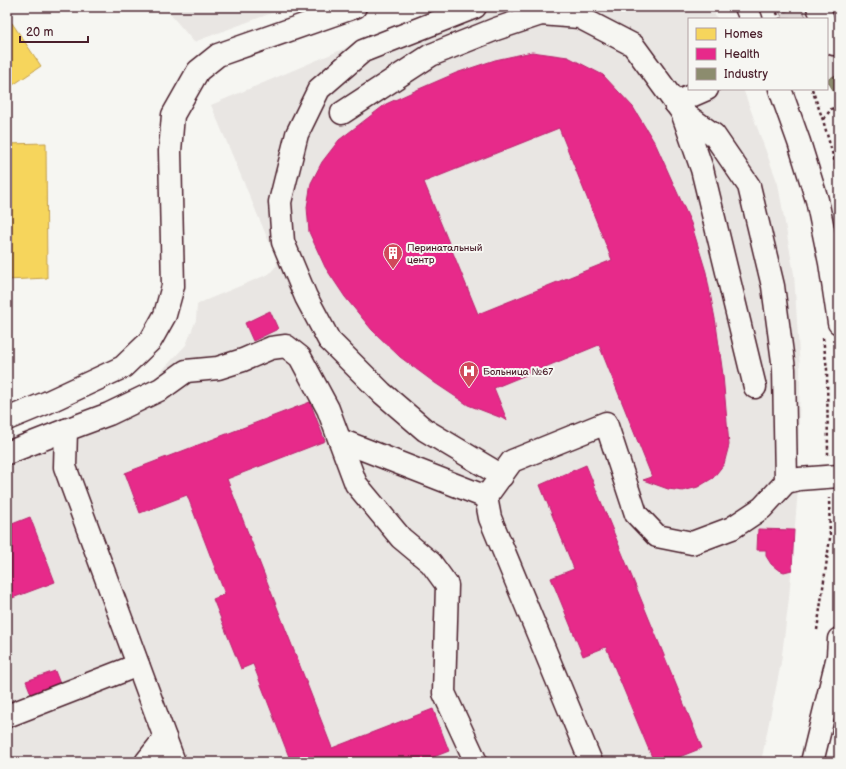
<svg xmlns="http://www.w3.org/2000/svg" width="846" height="769" viewBox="0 0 846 769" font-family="'Balsamiq Sans',sans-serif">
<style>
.built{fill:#e9e6e3}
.green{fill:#ddd6d5;stroke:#947a80}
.homes{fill:#f6d55c;stroke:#c29e4d}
.health{fill:#e7298a;stroke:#b8266e;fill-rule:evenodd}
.industry{fill:#8c8c6e;stroke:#786b5a}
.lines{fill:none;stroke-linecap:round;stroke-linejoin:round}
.minor-casing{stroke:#4a1f2b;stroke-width:25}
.path{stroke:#4a1f2b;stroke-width:2.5;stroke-dasharray:3 3;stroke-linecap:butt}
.minor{stroke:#f6f6f2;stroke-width:22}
.labels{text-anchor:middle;stroke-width:4;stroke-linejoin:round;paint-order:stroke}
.poi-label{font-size:10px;fill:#4a1f2b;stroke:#f6f6f2;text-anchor:start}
</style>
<rect width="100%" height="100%" fill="#f6f6f2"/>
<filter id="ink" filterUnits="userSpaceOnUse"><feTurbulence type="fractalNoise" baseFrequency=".025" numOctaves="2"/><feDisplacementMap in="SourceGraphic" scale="8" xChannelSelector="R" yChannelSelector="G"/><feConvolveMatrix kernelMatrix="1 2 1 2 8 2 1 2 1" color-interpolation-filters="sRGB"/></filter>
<g filter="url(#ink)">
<g class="built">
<polygon points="164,7 288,7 194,42"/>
<polygon points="442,7 712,7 717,19 689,19 689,89 743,89 778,184 794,274 800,369 798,489 789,598 781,663 761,762 7,762 7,446 123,397 155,378 186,345 196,320 197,305 204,301 269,274 277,265 275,256 211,105"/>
<polygon points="777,7 839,7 839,100 827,81 827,19 783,19"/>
</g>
<polygon class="green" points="777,7 783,7 785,12 796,7 801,7 807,19 783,19"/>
<g class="homes">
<polygon points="7,23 12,23 41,66 7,89"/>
<polygon points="46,143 47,278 7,280 7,144"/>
</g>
<g class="health">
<path d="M532,52L568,57L603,75L633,107L656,145L691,223L706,272L716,324L723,375L729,445L724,464L713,478L698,487L683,491L668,489L643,480L652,477L599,345L494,388L507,420L468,405L435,383L400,357L372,330L345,297L325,267L309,232L307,207L311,183L322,162L339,140L386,104L419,89L456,73L495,60ZM559,128L612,260L478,314L424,182Z"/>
<polygon points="270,311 278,329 253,341 245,323"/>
<polygon points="310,402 325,441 227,479 332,748 433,709 449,751 421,762 291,762 253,664 241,669 213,599 225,594 187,495 140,513 125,473"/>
<polygon points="586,465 702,748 667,762 654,762 606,647 583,656 551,578 574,569 540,485"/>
<polygon points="30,517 55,582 7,600 7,526"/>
<polygon points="758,529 794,530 792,570 784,572 777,569 771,564 766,556 766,550 757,550"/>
<polygon points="55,671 62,689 33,699 26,681"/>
</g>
<polygon class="industry" points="839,73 839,100 827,80"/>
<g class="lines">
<g class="minor-casing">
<g id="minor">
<polyline points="475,7 363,51 319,89 297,134 280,202 283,242 306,297 329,340 382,393 425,430 502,476"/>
<polyline points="526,7 541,14 579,17 633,45 682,112 714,135 749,186 773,286 784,369 786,482"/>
<polyline points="746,7 751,19"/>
<polyline points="818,7 823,19"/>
<polyline points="827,28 834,44"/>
<polyline points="780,89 799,142 817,200 830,263 839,323"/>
<polyline points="675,103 707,89"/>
<polyline points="682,112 702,169 755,387"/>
<polyline points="342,113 431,55 496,29 541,14"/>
<polyline points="7,419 46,403 123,367 151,340 165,315 173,286 170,151 173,115 198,71 218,55 355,7"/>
<polyline points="340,440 486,497"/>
<polyline points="7,453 66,430"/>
<polyline points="7,716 138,665"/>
<polyline points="146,762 165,738"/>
<polyline points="174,762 65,467 66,430 109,414 161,389 186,371 218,368 243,360 271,348 286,346 300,357 328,409 356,484 401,538 431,563 447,585 444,693 476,762"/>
<polyline points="591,762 490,518 486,497 512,461 606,423 636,514 657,536 692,543 732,528 762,508 786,482 799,479 839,476"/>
<polyline points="812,762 838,656 839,639"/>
</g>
</g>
<g class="path">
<polyline points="774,7 780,19"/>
<polyline points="812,89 823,120 839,177"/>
<polyline points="824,119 831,109 839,107"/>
<polyline points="823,338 827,369 828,455"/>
<polyline points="817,630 830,538 829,498"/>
</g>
<use href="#minor" class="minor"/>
</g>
</g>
<defs>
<g id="building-pin" transform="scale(1)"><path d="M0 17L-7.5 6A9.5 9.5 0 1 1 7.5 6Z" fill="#d1495b" stroke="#f6f6f2"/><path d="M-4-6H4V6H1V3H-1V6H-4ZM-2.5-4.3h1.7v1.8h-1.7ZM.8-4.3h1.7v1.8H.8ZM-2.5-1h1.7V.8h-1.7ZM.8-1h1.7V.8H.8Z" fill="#fff"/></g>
<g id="hospital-pin" transform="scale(1)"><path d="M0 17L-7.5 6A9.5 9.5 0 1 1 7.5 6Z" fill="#d1495b" stroke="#f6f6f2"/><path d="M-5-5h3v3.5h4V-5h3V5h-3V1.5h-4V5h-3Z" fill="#fff"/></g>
</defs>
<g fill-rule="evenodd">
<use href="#building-pin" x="393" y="253"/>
<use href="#hospital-pin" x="469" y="371"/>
</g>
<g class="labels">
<g class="poi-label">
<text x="407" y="251">Перинатальный<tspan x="407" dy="12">центр</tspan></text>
<text x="483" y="375">Больница №67</text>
</g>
</g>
<rect width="846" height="769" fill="none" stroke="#f6f6f2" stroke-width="24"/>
<rect x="12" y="12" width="822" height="745" fill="none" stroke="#4a1f2b" stroke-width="1.5" filter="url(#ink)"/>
<rect x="688" y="18" width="140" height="72" fill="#f6f6f2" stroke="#b1a0a2"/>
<rect x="696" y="28" width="20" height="12" fill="#f6d55c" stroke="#b1a0a2"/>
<text x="724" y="38" font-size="12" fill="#4a1f2b">Homes</text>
<rect x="696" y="48" width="20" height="12" fill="#e7298a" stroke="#b1a0a2"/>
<text x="724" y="58" font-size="12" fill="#4a1f2b">Health</text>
<rect x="696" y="68" width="20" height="12" fill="#8c8c6e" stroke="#b1a0a2"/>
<text x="724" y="78" font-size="12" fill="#4a1f2b">Industry</text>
<path d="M20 36v6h68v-6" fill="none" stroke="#4a1f2b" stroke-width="2"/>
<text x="26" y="36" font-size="12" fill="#4a1f2b" stroke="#f6f6f2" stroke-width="3" paint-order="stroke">20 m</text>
</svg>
